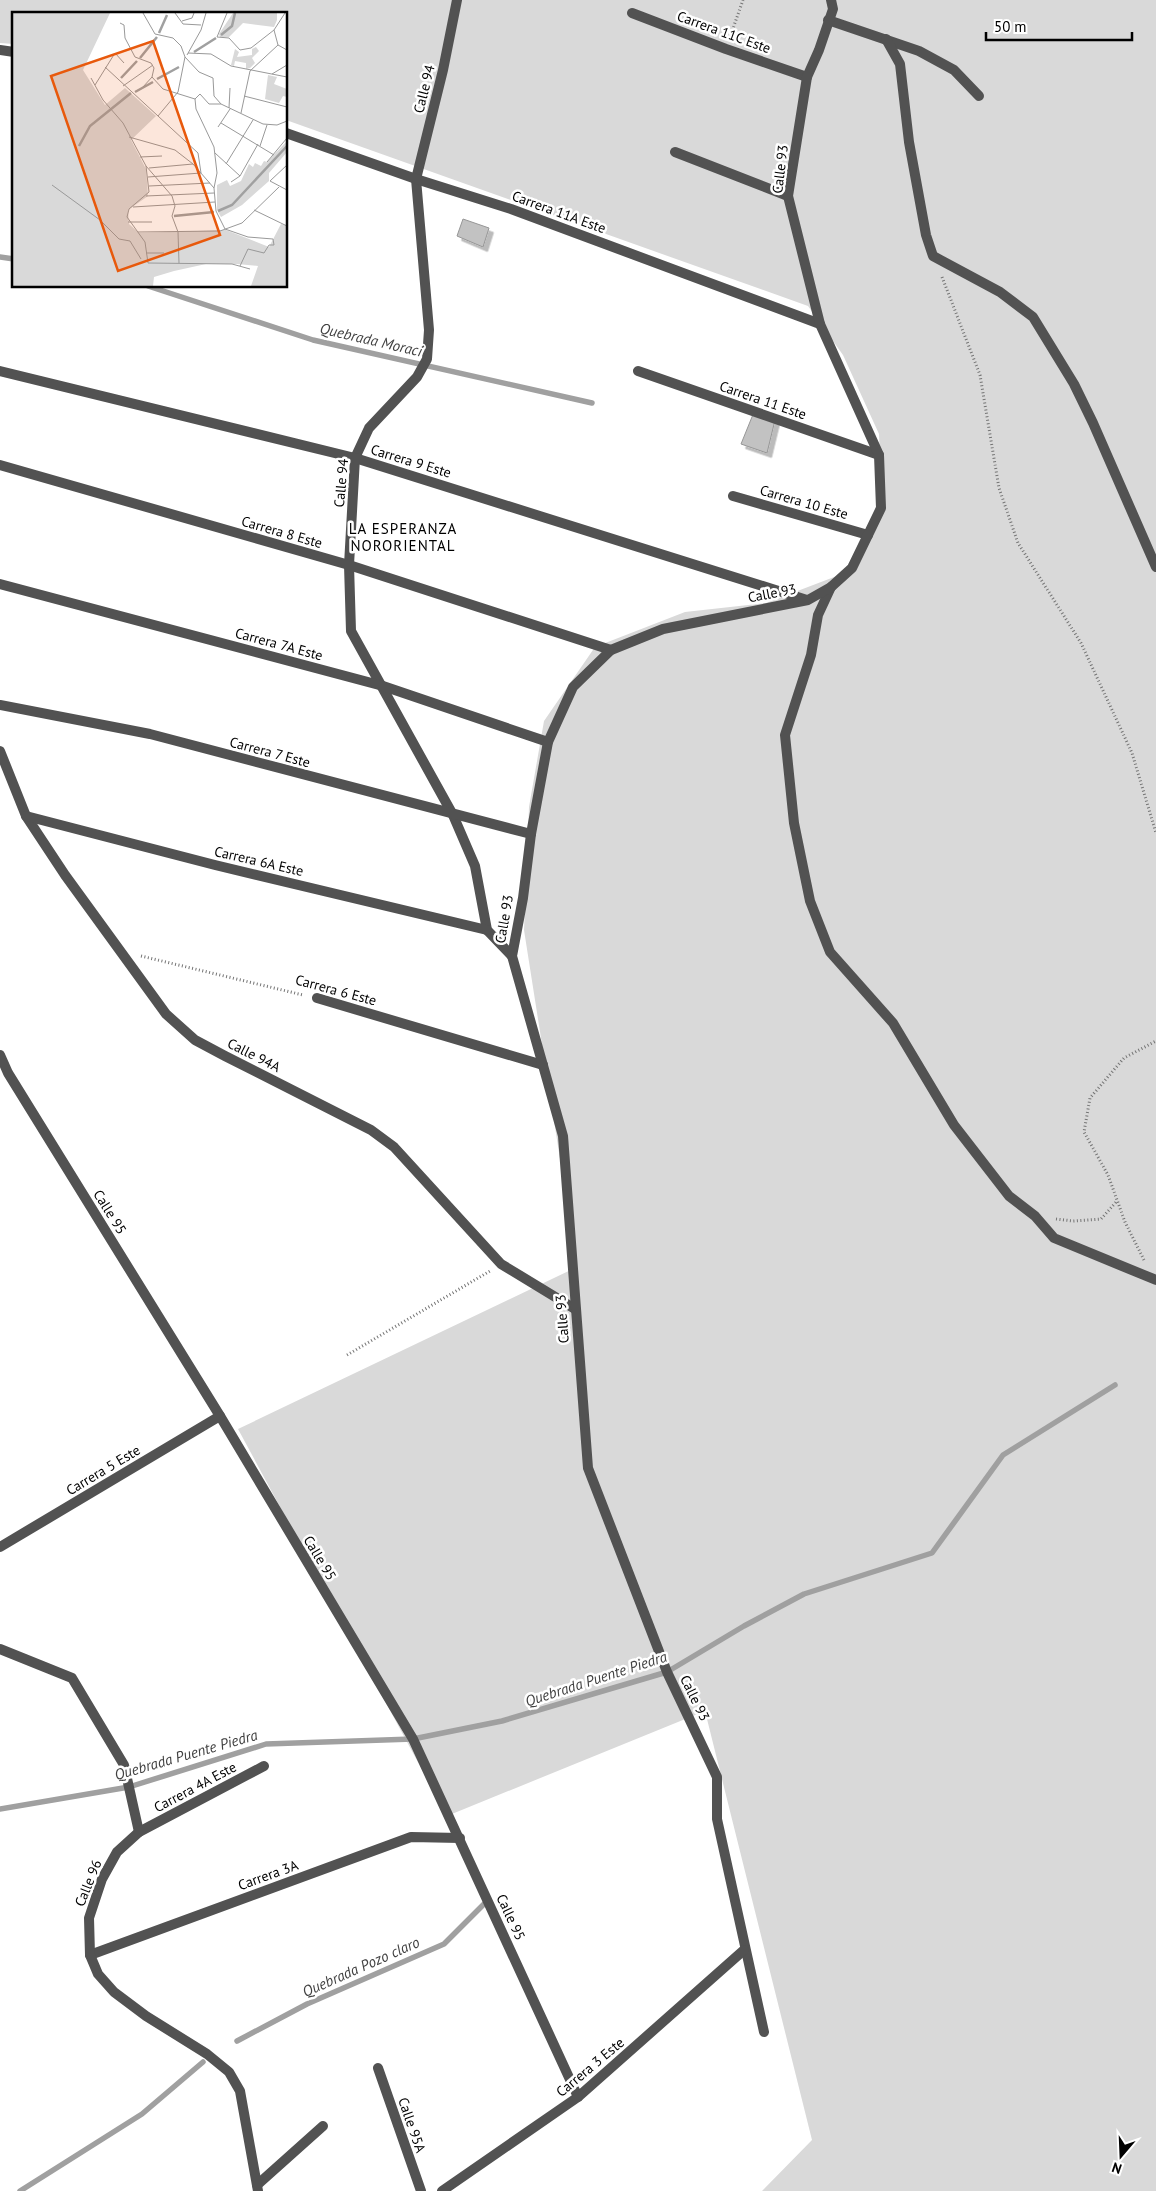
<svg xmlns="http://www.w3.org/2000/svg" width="1156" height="2191" viewBox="0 0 1156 2191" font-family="'PT Sans',sans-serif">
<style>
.green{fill:#d9d9d9}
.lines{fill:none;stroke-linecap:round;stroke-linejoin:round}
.stream{stroke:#a0a0a0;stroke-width:5.5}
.building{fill:#c2c2c2;stroke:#969696;filter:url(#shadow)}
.path{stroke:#747474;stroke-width:3;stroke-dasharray:1 2.5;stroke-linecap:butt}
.lane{stroke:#525252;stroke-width:10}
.street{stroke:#525252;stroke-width:10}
.labels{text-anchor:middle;stroke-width:5;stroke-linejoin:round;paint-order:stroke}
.street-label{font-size:14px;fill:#000;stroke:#fff}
.water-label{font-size:15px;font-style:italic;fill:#414141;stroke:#fff}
.neighbourhood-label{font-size:15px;letter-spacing:1px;fill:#000;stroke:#fff}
.inset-river{fill:none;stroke:#a0a0a0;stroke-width:2.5}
.inset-road{fill:none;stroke:#999;stroke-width:1}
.view{fill:#e8590c;fill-opacity:0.15;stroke:#e8590c;stroke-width:2.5}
.inset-edge{fill:none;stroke:#000;stroke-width:2.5}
</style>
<defs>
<filter id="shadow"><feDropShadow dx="4.5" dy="4.5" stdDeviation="0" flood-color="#0004"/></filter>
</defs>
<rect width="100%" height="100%" fill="#fff"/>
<polygon class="green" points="0,0 1156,0 1156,2191 762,2191 812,2140 705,1711 447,1816 238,1429 577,1267 524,930 529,807 544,721 595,647 685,612 766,603 842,574 882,511 879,434 843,355 808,306 286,120 286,14 14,14 14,44 0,43"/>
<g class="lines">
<g class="stream">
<polyline points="0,257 14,259"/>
<polyline points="148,286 313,340 592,403"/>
<polyline points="0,1809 129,1787 266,1744 413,1739 502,1721 667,1672 744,1626 804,1594 932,1553 1003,1455 1115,1385"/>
<polyline points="237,2041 307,2004 444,1944 485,1903"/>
<polyline points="20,2191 142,2114 203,2062"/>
</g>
</g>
<g class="building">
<polygon points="463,219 489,228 483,247 457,236"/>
<polygon points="754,412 775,420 767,453 741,444"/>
</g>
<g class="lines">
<g class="path">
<polyline points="730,37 743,0"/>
<polyline points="942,277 980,375 999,488 1018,543 1081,643 1132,753 1156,833"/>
<polyline points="141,956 303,995"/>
<polyline points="1056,1219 1073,1221 1101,1219 1117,1201"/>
<polyline points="1144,1260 1125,1222 1108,1175 1084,1132 1090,1098 1124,1058 1156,1041"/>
<polyline points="347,1355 490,1271"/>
</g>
<polyline class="lane" points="831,587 818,615 811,655 785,735 794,823 810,901 830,952 893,1023 954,1125 1009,1196 1035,1216 1054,1238 1156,1280"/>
<g class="street">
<polyline points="457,0 443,70 416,179 429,330 427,359 417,377 369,428 355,458 349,565 351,631 453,815 475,866 487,930 512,956"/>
<polyline points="632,13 726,49 807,77"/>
<polyline points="828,20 919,51 954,70 979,96"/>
<polyline points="886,39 900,64 909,142 926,235 933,256 1000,292 1033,317 1074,384 1093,423 1156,567"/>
<polyline points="0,50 14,52"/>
<polyline points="286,133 416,179 511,209 820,324"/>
<polyline points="675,152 788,196"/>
<polyline points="0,371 355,458 807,600"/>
<polyline points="638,371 879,455"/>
<polyline points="0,465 349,565 611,650"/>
<polyline points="733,496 868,535"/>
<polyline points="0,584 383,686 548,742"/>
<polyline points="0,705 150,734 531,834"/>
<polyline points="0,751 26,816 65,875 166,1014 195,1040 225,1056 371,1130 394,1147 501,1264 575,1309"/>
<polyline points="26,816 215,865 487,930"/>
<polyline points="317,998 543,1065"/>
<polyline points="0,1055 8,1073 220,1416 413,1739 578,2097"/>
<polyline points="0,1547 220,1416"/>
<polyline points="0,1649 72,1678 124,1765 139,1832"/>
<polyline points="90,1955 411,1837 460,1838"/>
<polyline points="764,2032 717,1819 717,1777 667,1672 588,1468 563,1136 512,956 523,898 531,834 548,742 573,687 611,650 663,629 808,600 831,587 852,568 881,508 879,455 820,324 788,196 807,77 819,50 833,9 831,0"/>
<polyline points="378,2068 421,2191"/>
<polyline points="257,2185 323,2126"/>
<polyline points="258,2191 240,2091 229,2072 207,2054 146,2016 114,1992 98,1974 90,1955 89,1918 102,1879 117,1852 139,1832 264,1766"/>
<polyline points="442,2191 578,2097 744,1950"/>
</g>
</g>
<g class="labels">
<g class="street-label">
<text transform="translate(724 32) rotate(20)" y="5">Carrera 11C Este</text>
<text transform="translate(424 89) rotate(-76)" y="5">Calle 94</text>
<text transform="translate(780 169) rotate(-83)" y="5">Calle 93</text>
<text transform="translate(559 212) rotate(20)" y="5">Carrera 11A Este</text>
<text transform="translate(763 400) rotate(19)" y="5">Carrera 11 Este</text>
<text transform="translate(411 461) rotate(17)" y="5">Carrera 9 Este</text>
<text transform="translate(341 483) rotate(-85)" y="5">Calle 94</text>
<text transform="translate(804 502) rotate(16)" y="5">Carrera 10 Este</text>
<text transform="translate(282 532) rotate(16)" y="5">Carrera 8 Este</text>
<text transform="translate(772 593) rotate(-11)" y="5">Calle 93</text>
<text transform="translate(279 644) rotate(15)" y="5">Carrera 7A Este</text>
<text transform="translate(270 752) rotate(15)" y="5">Carrera 7 Este</text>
<text transform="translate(259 861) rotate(13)" y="5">Carrera 6A Este</text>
<text transform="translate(504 919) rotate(-80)" y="5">Calle 93</text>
<text transform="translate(336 990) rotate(15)" y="5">Carrera 6 Este</text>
<text transform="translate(254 1055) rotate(27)" y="5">Calle 94A</text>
<text transform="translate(110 1212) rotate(58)" y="5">Calle 95</text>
<text transform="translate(562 1319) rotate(-94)" y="5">Calle 93</text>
<text transform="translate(103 1470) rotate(-31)" y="5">Carrera 5 Este</text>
<text transform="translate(320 1558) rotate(59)" y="5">Calle 95</text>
<text transform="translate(695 1698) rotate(64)" y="5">Calle 93</text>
<text transform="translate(195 1787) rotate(-28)" y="5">Carrera 4A Este</text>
<text transform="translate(268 1875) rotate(-20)" y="5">Carrera 3A</text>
<text transform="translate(88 1883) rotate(-68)" y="5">Calle 96</text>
<text transform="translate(511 1917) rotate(65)" y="5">Calle 95</text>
<text transform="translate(590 2067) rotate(-40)" y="5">Carrera 3 Este</text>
<text transform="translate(412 2125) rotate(71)" y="5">Calle 95A</text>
</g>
<g class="water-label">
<text transform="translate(371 340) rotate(13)" y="5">Quebrada Moraci</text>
<text transform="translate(596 1679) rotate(-18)" y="5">Quebrada Puente Piedra</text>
<text transform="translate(186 1755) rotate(-16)" y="5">Quebrada Puente Piedra</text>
<text transform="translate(361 1967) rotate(-24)" y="5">Quebrada Pozo claro</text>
</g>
<g class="neighbourhood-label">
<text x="403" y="534">LA ESPERANZA<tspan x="403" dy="17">NORORIENTAL</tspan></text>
</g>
</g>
<g transform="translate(12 12)">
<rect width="275" height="275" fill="#fff"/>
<path d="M0,1H98L71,58L93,93L113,76L144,104L119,128L134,157L136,184L116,198L117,212L127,221L214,218L257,235L269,212L275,213V274H239L246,254L225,252H194L162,259L142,265L141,274H0ZM221,1H265V8L262,15L231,11L217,25H208L207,22ZM244,35L247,39L240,46L243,51L238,56L234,57V51L223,49L222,54L219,53L223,37L227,40L225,45L240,43V37ZM256,63L265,65L262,72L275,77V85L271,84L267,91L253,87ZM275,129V140L257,161V169L230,193L209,205L205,198V173L215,168L218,174L229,169L237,152L241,155L243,151L249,154L252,149L255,150Z" fill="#d9d9d9"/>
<path class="inset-river" d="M147,21L155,3M209,23L220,14L223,1M182,40L204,26M128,46L145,25M109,66L125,49M145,67L167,55M123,80L141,70M67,134L78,114L119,81M206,199L220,193L275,134M162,204L202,200"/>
<path class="inset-road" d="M131,1L143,22L161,26L169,34L173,45L187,60L201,66L202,84L209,92L251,112L265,113L275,109M163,1L171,12L189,13M215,1L205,25L217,26L228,38L239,36L262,18L273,1M170,9L180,6L182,1M108,11L112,13L113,26L123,45L139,51L142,56L140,65L131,75M262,18L266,33L275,38M176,41L199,42L219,54L275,65M175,43L189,18L194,1M93,55L186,141L189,161L136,165M260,62L275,53M140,65L151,77L183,87M79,66L91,88L111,111L134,154L137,180L117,197L115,205L133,230L136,251L220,252L238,257M83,73L103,41L112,51M111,74L141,53M232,84L275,95M217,96L218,76M229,101L238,59L266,33M146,104L166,80L173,45M209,111L262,143M206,115L218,97M117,125L163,138L181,152L202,176L204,199L213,217M248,134L255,113M203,141L228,164M128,145L150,144M255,150L275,126M214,152L241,108M275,153L258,169L275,178M134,154L160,184L163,194L160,204L166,220L167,251M137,156L181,152M219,170L228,164L246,132M40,173L88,208L107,227L118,229L129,247M137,174L198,171M202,176L205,161L202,135L184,97L183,87L188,82L197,92H209M134,184L202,181M121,195L203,190M242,198L275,214M116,210H140M213,217L236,225L261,227L262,233M126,220L208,219L230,211L267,175M134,241H152M228,254L236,237L252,241L257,233H262"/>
<path class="view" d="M141,29L208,223L106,259L39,64Z"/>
<rect width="275" height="275" class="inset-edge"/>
</g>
<g transform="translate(1121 2156) rotate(199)" stroke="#ffffff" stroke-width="4" paint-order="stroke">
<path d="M0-4L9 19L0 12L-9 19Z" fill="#000000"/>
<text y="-8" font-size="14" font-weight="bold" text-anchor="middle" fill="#000000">N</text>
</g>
<path d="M986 32v8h146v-8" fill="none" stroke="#000000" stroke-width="2.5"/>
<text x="994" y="32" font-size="15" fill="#000000" stroke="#ffffff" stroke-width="4" paint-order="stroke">50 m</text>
</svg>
